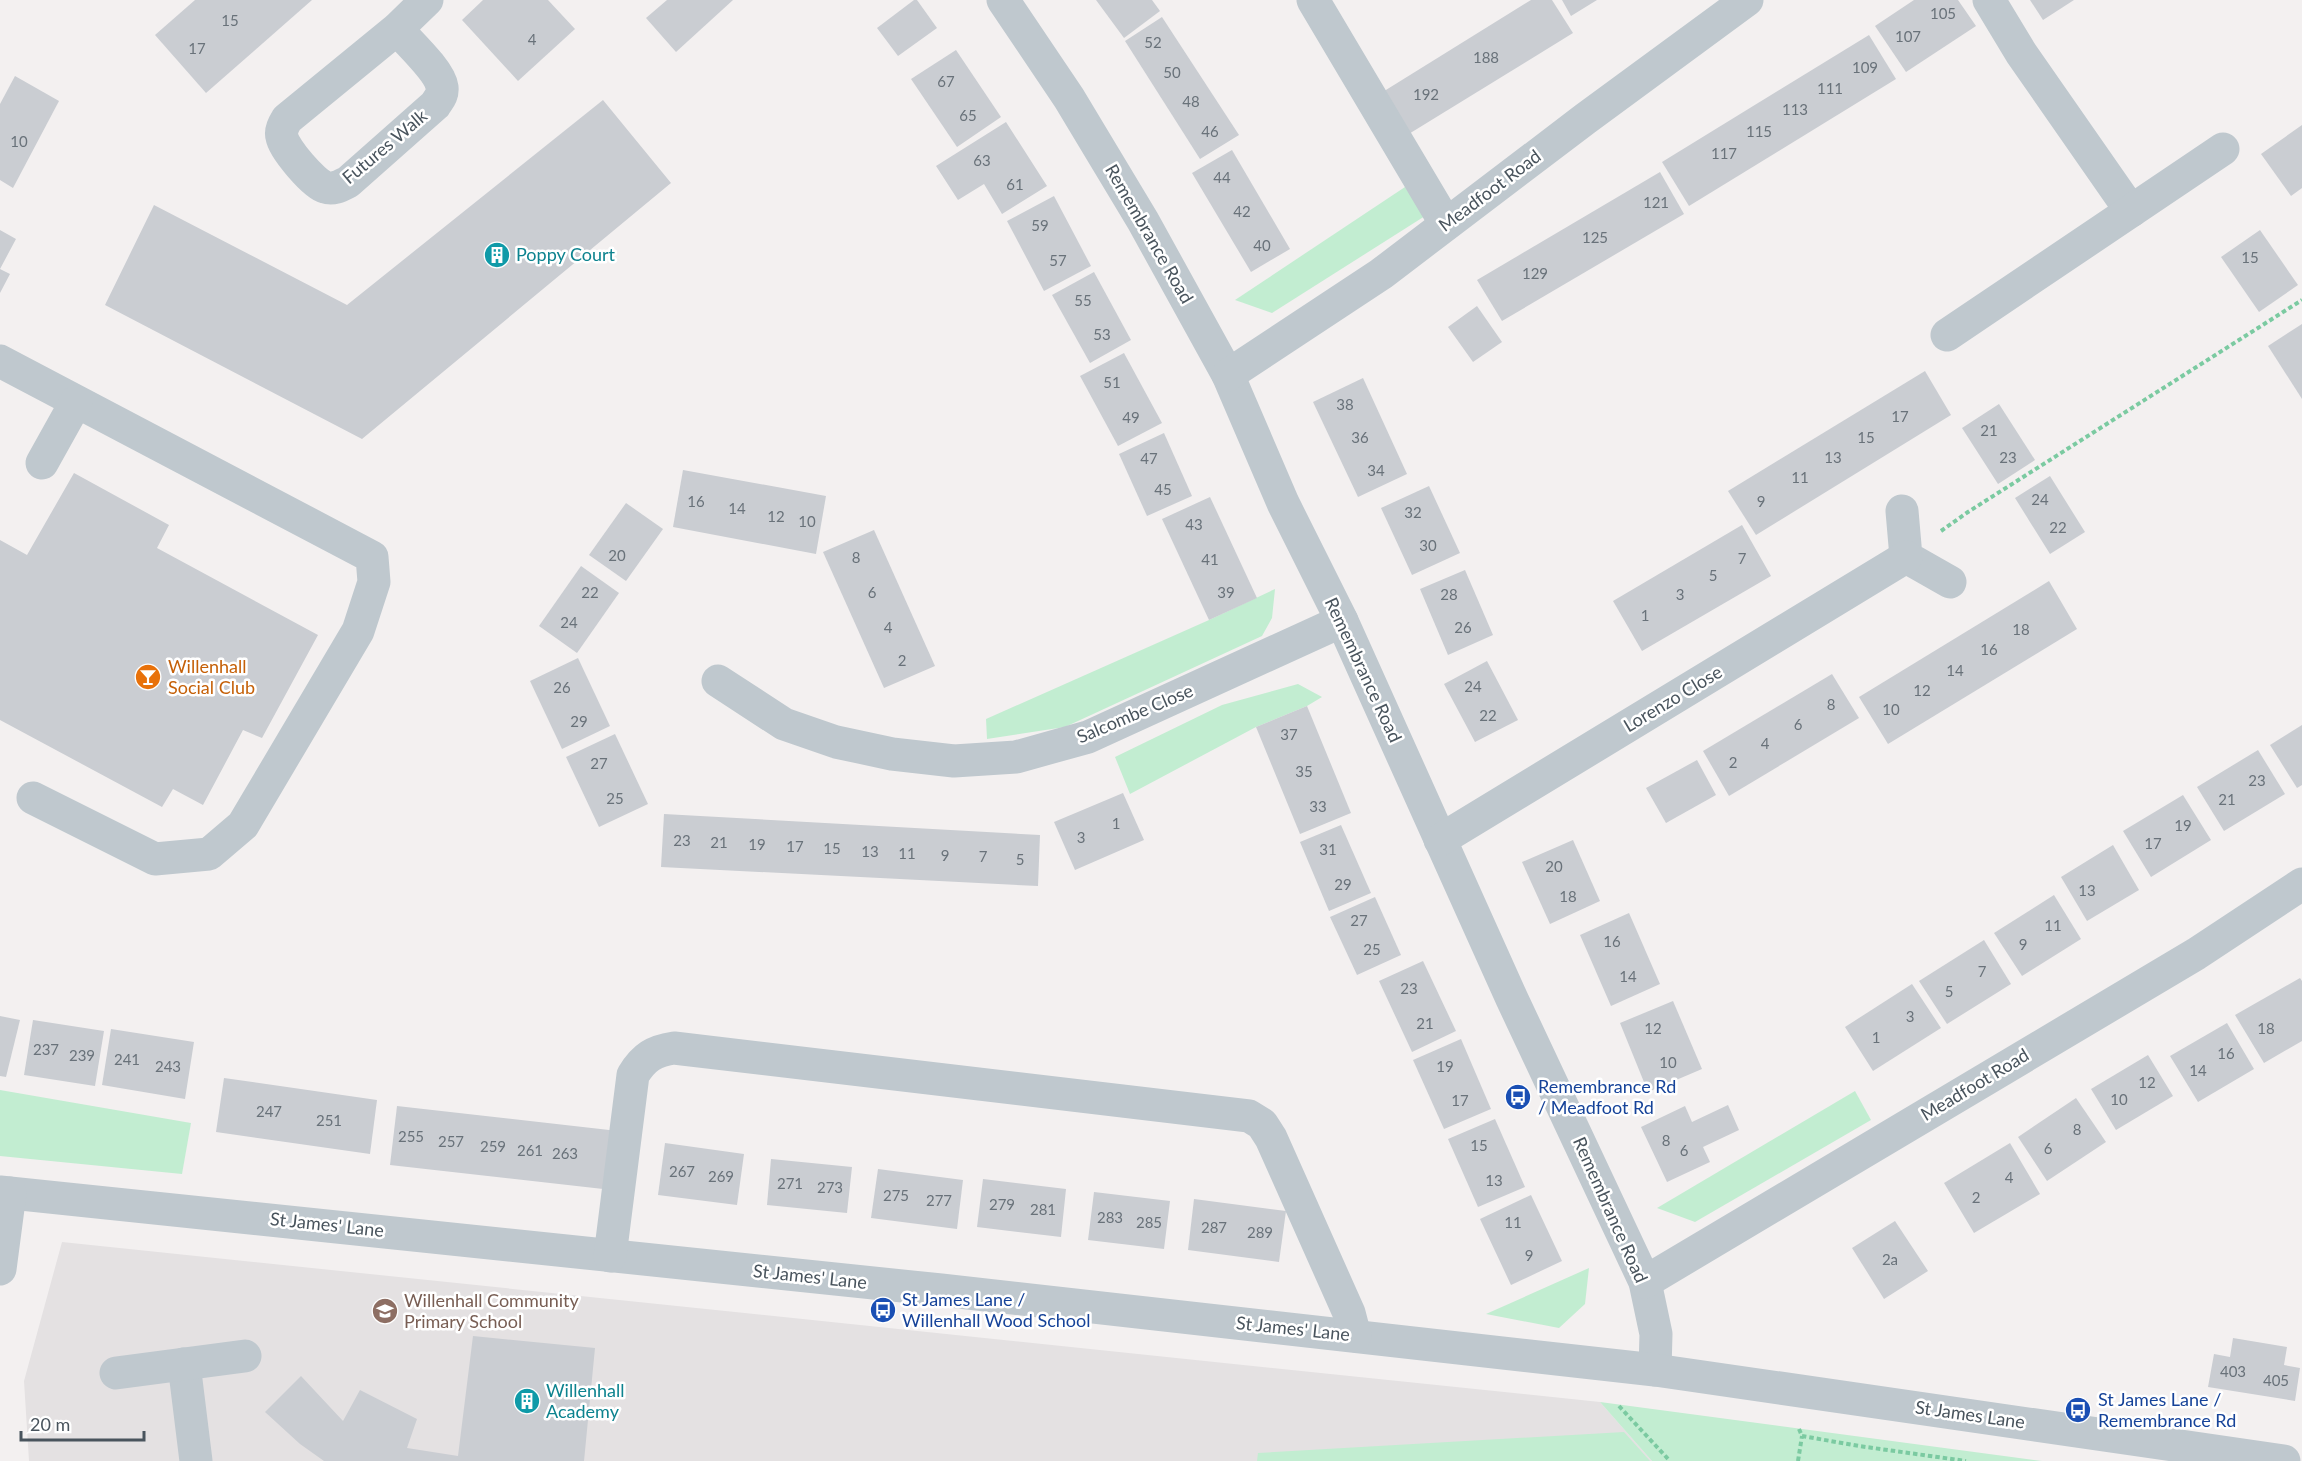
<svg xmlns="http://www.w3.org/2000/svg" width="2302" height="1461" viewBox="0 0 2302 1461" font-family="Lato,sans-serif">
<style>
.education{fill:#e4e1e2}
.green{fill:#c2edd1}
.building{fill:#cacdd2}
.lines{fill:none;stroke-linecap:round;stroke-linejoin:round}
.path{stroke:#7bcaa1;stroke-width:4;stroke-dasharray:4.5 3;stroke-linecap:butt}
.minor{stroke:#bfc8ce;stroke-width:33}
.labels{text-anchor:middle;stroke-width:5;stroke-linejoin:round;paint-order:stroke}
.number-label{font-size:15px;fill:#69727a}
.street-label{font-size:18px;fill:#49545d;stroke:#fff}
.culture-label{font-size:18px;fill:#0d838f;stroke:#fff;text-anchor:start}
.food-label{font-size:18px;fill:#c56008;stroke:#fff;text-anchor:start}
.transit-label{font-size:18px;fill:#164399;stroke:#fff;text-anchor:start}
.education-label{font-size:18px;fill:#785e54;stroke:#fff;text-anchor:start}
</style>
<rect width="100%" height="100%" fill="#f3f0f0"/>
<polygon class="education" points="62,1242 1600,1402 1652,1461 29,1461 24,1381"/>
<g class="green">
<polygon points="1405,187 1425,216 1272,313 1235,300"/>
<polygon points="1275,589 1272,618 1262,636 1065,727 987,739 986,719 1209,620"/>
<polygon points="1298,684 1322,697 1307,706 1256,727 1130,794 1115,757 1222,705"/>
<polygon points="0,1090 191,1123 182,1174 0,1156"/>
<polygon points="1855,1091 1871,1120 1695,1222 1657,1208"/>
<polygon points="1589,1268 1585,1304 1559,1328 1486,1314"/>
<polygon points="1600,1402 2042,1461 1652,1461"/>
<polygon points="1624,1432 1650,1461 1257,1461 1258,1453"/>
</g>
<g class="building">
<polygon points="195,0 312,0 206,93 155,35"/>
<polygon points="483,0 548,0 575,29 518,81 462,20"/>
<polygon points="667,0 733,0 676,52 646,18"/>
<polygon points="914,0 917,0 937,28 898,56 877,28"/>
<polygon points="1096,0 1152,0 1160,11 1124,38"/>
<polygon points="1531,0 1552,0 1573,33 1399,140 1373,98"/>
<polygon points="1562,0 1597,0 1571,16"/>
<polygon points="1914,0 1958,0 1976,26 1906,72 1875,26"/>
<polygon points="2030,0 2074,0 2043,20"/>
<polygon points="1162,17 1239,135 1200,159 1125,41"/>
<polygon points="1869,35 1896,79 1689,206 1662,162"/>
<polygon points="956,50 1001,117 957,147 911,79"/>
<polygon points="15,76 59,101 13,188 0,180 0,104"/>
<polygon points="603,100 671,183 362,439 105,305 154,205 347,305"/>
<polygon points="1006,122 1047,186 1002,214 984,184 958,200 936,166"/>
<polygon points="2302,125 2302,188 2291,196 2261,154"/>
<polygon points="1232,150 1290,249 1251,272 1192,173"/>
<polygon points="1660,172 1684,214 1502,321 1477,280"/>
<polygon points="1054,196 1091,266 1044,291 1007,221"/>
<polygon points="0,230 16,239 0,269 10,274 0,293"/>
<polygon points="2260,230 2298,285 2259,312 2221,257"/>
<polygon points="1094,272 1131,340 1090,363 1052,295"/>
<polygon points="1477,306 1502,342 1473,362 1448,327"/>
<polygon points="2302,324 2302,399 2268,346"/>
<polygon points="1124,353 1162,423 1118,446 1080,376"/>
<polygon points="1925,371 1951,415 1756,535 1728,491"/>
<polygon points="1363,378 1407,474 1358,497 1313,402"/>
<polygon points="1999,404 2035,460 1998,484 1962,428"/>
<polygon points="1164,433 1192,496 1147,516 1119,454"/>
<polygon points="683,470 826,496 816,554 673,527"/>
<polygon points="74,473 169,525 157,548 318,635 262,738 243,730 203,805 173,789 162,807 0,720 0,540 27,555"/>
<polygon points="2050,476 2085,532 2050,554 2015,498"/>
<polygon points="1429,486 1460,553 1412,575 1381,508"/>
<polygon points="1210,497 1257,598 1209,620 1162,519"/>
<polygon points="626,503 663,529 626,581 589,555"/>
<polygon points="1742,525 1771,576 1642,651 1613,601"/>
<polygon points="874,530 935,666 884,688 823,552"/>
<polygon points="581,566 619,593 577,653 539,626"/>
<polygon points="1465,570 1493,635 1448,655 1420,589"/>
<polygon points="2049,581 2077,629 1888,744 1859,697"/>
<polygon points="578,658 610,726 562,749 530,681"/>
<polygon points="1487,661 1518,720 1475,742 1444,684"/>
<polygon points="1832,674 1859,718 1729,796 1703,751"/>
<polygon points="1307,706 1351,813 1300,834 1256,727"/>
<polygon points="2302,725 2302,785 2297,788 2270,745"/>
<polygon points="615,734 648,804 599,827 566,757"/>
<polygon points="2258,750 2285,794 2224,831 2197,787"/>
<polygon points="1697,760 1716,795 1666,823 1646,788"/>
<polygon points="1123,793 1144,840 1075,870 1054,822"/>
<polygon points="2183,795 2211,840 2151,877 2123,831"/>
<polygon points="664,814 1040,835 1038,886 661,867"/>
<polygon points="1341,825 1371,893 1329,911 1300,842"/>
<polygon points="1573,840 1600,901 1550,924 1522,862"/>
<polygon points="2113,845 2139,890 2087,921 2061,877"/>
<polygon points="2054,895 2081,939 2022,976 1994,933"/>
<polygon points="1375,897 1401,955 1357,975 1330,917"/>
<polygon points="1629,913 1660,984 1611,1006 1580,935"/>
<polygon points="1984,940 2011,984 1947,1024 1919,981"/>
<polygon points="1423,961 1456,1031 1412,1052 1379,981"/>
<polygon points="2300,978 2302,981 2302,1041 2264,1063 2235,1015"/>
<polygon points="1912,984 1941,1028 1873,1071 1845,1027"/>
<polygon points="1673,1001 1702,1069 1648,1092 1620,1023"/>
<polygon points="0,1016 20,1020 6,1077 0,1076"/>
<polygon points="33,1020 104,1031 95,1086 24,1075"/>
<polygon points="2227,1023 2254,1069 2198,1102 2170,1056"/>
<polygon points="111,1029 194,1042 185,1099 102,1085"/>
<polygon points="1461,1039 1491,1109 1444,1129 1413,1060"/>
<polygon points="2148,1055 2173,1096 2116,1130 2091,1089"/>
<polygon points="224,1078 377,1100 370,1154 216,1132"/>
<polygon points="2076,1098 2106,1142 2047,1181 2018,1137"/>
<polygon points="1728,1105 1739,1130 1703,1147 1710,1162 1667,1182 1641,1127 1685,1106 1692,1122"/>
<polygon points="397,1106 618,1131 612,1190 390,1165"/>
<polygon points="1495,1119 1525,1187 1478,1207 1448,1139"/>
<polygon points="665,1143 744,1154 737,1205 658,1195"/>
<polygon points="2010,1143 2040,1194 1974,1233 1944,1183"/>
<polygon points="771,1159 852,1167 847,1213 767,1205"/>
<polygon points="878,1169 963,1180 957,1229 871,1218"/>
<polygon points="983,1179 1066,1189 1061,1237 977,1227"/>
<polygon points="1094,1192 1170,1201 1164,1249 1088,1240"/>
<polygon points="1531,1195 1562,1261 1511,1285 1480,1219"/>
<polygon points="1194,1199 1286,1211 1279,1262 1188,1250"/>
<polygon points="1895,1221 1928,1271 1884,1299 1852,1248"/>
<polygon points="473,1336 595,1348 584,1461 324,1461 300,1444 265,1412 301,1376 343,1421 360,1390 417,1419 407,1448 458,1456"/>
<polygon points="2233,1338 2287,1347 2284,1365 2300,1368 2295,1401 2208,1387 2214,1354 2230,1357"/>
</g>
<g class="lines">
<g class="path">
<polyline points="1941,531 1968,512 2302,300"/>
<polyline points="1619,1406 1670,1461"/>
<polyline points="1799,1429 1802,1436 1859,1446 1966,1461"/>
<polyline points="1798,1461 1802,1436"/>
</g>
<g class="minor">
<polyline points="1003,0 1069,98 1143,221 1228,375 1283,503 1342,621 1512,999 1645,1282 1656,1334 1655,1370"/>
<polyline points="1313,0 1446,224"/>
<polyline points="1989,0 2021,53 2131,211"/>
<path d="M397,29C408,42 440,71 442,87C443,95 439,99 435,105L348,182C340,186 333,190 325,187C314,184 284,149 282,137C280,131 284,124 287,119L397,29L427,0"/>
<polyline points="1947,335 2223,149"/>
<polyline points="0,361 372,557 374,582 358,631 243,825 209,854 155,859 33,798"/>
<polyline points="1228,375 1381,274 1585,119 1747,0"/>
<polyline points="42,463 76,402"/>
<polyline points="1902,511 1906,557 1950,582"/>
<polyline points="718,681 784,724 836,742 892,754 954,761 1016,757 1088,737 1342,621"/>
<polyline points="1440,840 1906,557"/>
<polyline points="0,1192 941,1290 1655,1370 2284,1461"/>
<path d="M610,1256L633,1075C644,1057 654,1051 674,1048L1249,1116L1262,1124L1271,1138L1349,1313L1355,1336"/>
<polyline points="0,1269 10,1193"/>
<polyline points="1645,1282 2196,954 2302,884"/>
<polyline points="184,1364 196,1461"/>
<polyline points="116,1373 245,1356"/>
</g>
</g>
<defs>
<g id="building-disc" transform="scale(1.35)"><circle r="9.5" fill="#0f9aa8" stroke="#fff"/><path d="M-4-6H4V6H1V3H-1V6H-4ZM-2.5-4.3h1.7v1.8h-1.7ZM.8-4.3h1.7v1.8H.8ZM-2.5-1h1.7V.8h-1.7ZM.8-1h1.7V.8H.8Z" fill="#fff"/></g>
<g id="bar-disc" transform="scale(1.35)"><circle r="9.5" fill="#e8710a" stroke="#fff"/><path d="M-6-5H6L.8 .8V4.5H3.5V6h-7V4.5H-.8V.8Z" fill="#fff"/></g>
<g id="bus-disc" transform="scale(1.35)"><circle r="9.5" fill="#1a4fb4" stroke="#fff"/><path d="M-5-6H5V4H4V6H2V4H-2V6H-4V4H-5ZM-3.5-4V0h7V-4ZM-3.5 1.2v1.5H-2V1.2ZM2 1.2v1.5H3.5V1.2Z" fill="#fff"/></g>
<g id="school-disc" transform="scale(1.35)"><circle r="9.5" fill="#8d6e63" stroke="#fff"/><path d="M0-5L7-2L0 1L-7-2ZM-4 1L0 2.5L4 1V4Q0 6-4 4Z" fill="#fff"/></g>
</defs>
<g fill-rule="evenodd">
<use href="#building-disc" x="497" y="255"/>
<use href="#bar-disc" x="148" y="677"/>
<use href="#bus-disc" x="1518" y="1097"/>
<use href="#bus-disc" x="883" y="1310"/>
<use href="#school-disc" x="385" y="1311"/>
<use href="#building-disc" x="527" y="1401"/>
<use href="#bus-disc" x="2078" y="1410"/>
</g>
<g class="labels">
<g class="number-label">
<text x="1943" y="19">105</text>
<text x="230" y="26">15</text>
<text x="1908" y="42">107</text>
<text x="532" y="45">4</text>
<text x="1153" y="48">52</text>
<text x="197" y="54">17</text>
<text x="1486" y="63">188</text>
<text x="1865" y="73">109</text>
<text x="1172" y="78">50</text>
<text x="946" y="87">67</text>
<text x="1830" y="94">111</text>
<text x="1426" y="100">192</text>
<text x="1191" y="107">48</text>
<text x="1795" y="115">113</text>
<text x="968" y="121">65</text>
<text x="1210" y="137">46</text>
<text x="1759" y="137">115</text>
<text x="19" y="147">10</text>
<text x="1724" y="159">117</text>
<text x="982" y="166">63</text>
<text x="1222" y="183">44</text>
<text x="1015" y="190">61</text>
<text x="1656" y="208">121</text>
<text x="1242" y="217">42</text>
<text x="1040" y="231">59</text>
<text x="1595" y="243">125</text>
<text x="1262" y="251">40</text>
<text x="2250" y="263">15</text>
<text x="1058" y="266">57</text>
<text x="1535" y="279">129</text>
<text x="1083" y="306">55</text>
<text x="1102" y="340">53</text>
<text x="1112" y="388">51</text>
<text x="1345" y="410">38</text>
<text x="1900" y="422">17</text>
<text x="1131" y="423">49</text>
<text x="1989" y="436">21</text>
<text x="1360" y="443">36</text>
<text x="1866" y="443">15</text>
<text x="1833" y="463">13</text>
<text x="2008" y="463">23</text>
<text x="1149" y="464">47</text>
<text x="1376" y="476">34</text>
<text x="1800" y="483">11</text>
<text x="1163" y="495">45</text>
<text x="2040" y="505">24</text>
<text x="696" y="507">16</text>
<text x="1761" y="507">9</text>
<text x="737" y="514">14</text>
<text x="1413" y="518">32</text>
<text x="776" y="522">12</text>
<text x="807" y="527">10</text>
<text x="1194" y="530">43</text>
<text x="2058" y="533">22</text>
<text x="1428" y="551">30</text>
<text x="617" y="561">20</text>
<text x="856" y="563">8</text>
<text x="1742" y="564">7</text>
<text x="1210" y="565">41</text>
<text x="1713" y="581">5</text>
<text x="590" y="598">22</text>
<text x="872" y="598">6</text>
<text x="1226" y="598">39</text>
<text x="1449" y="600">28</text>
<text x="1680" y="600">3</text>
<text x="1645" y="621">1</text>
<text x="569" y="628">24</text>
<text x="888" y="633">4</text>
<text x="1463" y="633">26</text>
<text x="2021" y="635">18</text>
<text x="1989" y="655">16</text>
<text x="902" y="666">2</text>
<text x="1955" y="676">14</text>
<text x="1473" y="692">24</text>
<text x="562" y="693">26</text>
<text x="1922" y="696">12</text>
<text x="1831" y="710">8</text>
<text x="1891" y="715">10</text>
<text x="1488" y="721">22</text>
<text x="579" y="727">29</text>
<text x="1798" y="730">6</text>
<text x="1289" y="740">37</text>
<text x="1765" y="749">4</text>
<text x="1733" y="768">2</text>
<text x="599" y="769">27</text>
<text x="1304" y="777">35</text>
<text x="2257" y="786">23</text>
<text x="615" y="804">25</text>
<text x="2227" y="805">21</text>
<text x="1318" y="812">33</text>
<text x="1116" y="829">1</text>
<text x="2183" y="831">19</text>
<text x="1081" y="843">3</text>
<text x="682" y="846">23</text>
<text x="719" y="848">21</text>
<text x="2153" y="849">17</text>
<text x="757" y="850">19</text>
<text x="795" y="852">17</text>
<text x="832" y="854">15</text>
<text x="1328" y="855">31</text>
<text x="870" y="857">13</text>
<text x="907" y="859">11</text>
<text x="945" y="861">9</text>
<text x="983" y="862">7</text>
<text x="1020" y="865">5</text>
<text x="1554" y="872">20</text>
<text x="1343" y="890">29</text>
<text x="2087" y="896">13</text>
<text x="1568" y="902">18</text>
<text x="1359" y="926">27</text>
<text x="2053" y="931">11</text>
<text x="1612" y="947">16</text>
<text x="2023" y="950">9</text>
<text x="1372" y="955">25</text>
<text x="1982" y="977">7</text>
<text x="1628" y="982">14</text>
<text x="1409" y="994">23</text>
<text x="1949" y="997">5</text>
<text x="1910" y="1022">3</text>
<text x="1425" y="1029">21</text>
<text x="1653" y="1034">12</text>
<text x="2266" y="1034">18</text>
<text x="1876" y="1043">1</text>
<text x="46" y="1055">237</text>
<text x="2226" y="1059">16</text>
<text x="82" y="1061">239</text>
<text x="127" y="1065">241</text>
<text x="1668" y="1068">10</text>
<text x="168" y="1072">243</text>
<text x="1445" y="1072">19</text>
<text x="2198" y="1076">14</text>
<text x="2147" y="1088">12</text>
<text x="2119" y="1105">10</text>
<text x="1460" y="1106">17</text>
<text x="269" y="1117">247</text>
<text x="329" y="1126">251</text>
<text x="2077" y="1135">8</text>
<text x="411" y="1142">255</text>
<text x="1666" y="1146">8</text>
<text x="451" y="1147">257</text>
<text x="1479" y="1151">15</text>
<text x="493" y="1152">259</text>
<text x="2048" y="1154">6</text>
<text x="530" y="1156">261</text>
<text x="1684" y="1156">6</text>
<text x="565" y="1159">263</text>
<text x="682" y="1177">267</text>
<text x="721" y="1182">269</text>
<text x="2009" y="1183">4</text>
<text x="1494" y="1186">13</text>
<text x="790" y="1189">271</text>
<text x="830" y="1193">273</text>
<text x="896" y="1201">275</text>
<text x="1976" y="1203">2</text>
<text x="939" y="1206">277</text>
<text x="1002" y="1210">279</text>
<text x="1043" y="1215">281</text>
<text x="1110" y="1223">283</text>
<text x="1149" y="1228">285</text>
<text x="1513" y="1228">11</text>
<text x="1214" y="1233">287</text>
<text x="1260" y="1238">289</text>
<text x="1529" y="1261">9</text>
<text x="1890" y="1265">2a</text>
<text x="2233" y="1377">403</text>
<text x="2276" y="1386">405</text>
</g>
<g class="street-label">
<text transform="translate(385 147) rotate(-40)" y="6">Futures Walk</text>
<text transform="translate(1490 191) rotate(-37)" y="6">Meadfoot Road</text>
<text transform="translate(1149 234) rotate(60)" y="6">Remembrance Road</text>
<text transform="translate(1363 670) rotate(65)" y="6">Remembrance Road</text>
<text transform="translate(1673 699) rotate(-31)" y="6">Lorenzo Close</text>
<text transform="translate(1135 714) rotate(-23)" y="6">Salcombe Close</text>
<text transform="translate(1975 1085) rotate(-31)" y="6">Meadfoot Road</text>
<text transform="translate(1610 1210) rotate(66)" y="6">Remembrance Road</text>
<text transform="translate(327 1225) rotate(6)" y="6">St James' Lane</text>
<text transform="translate(810 1277) rotate(6)" y="6">St James' Lane</text>
<text transform="translate(1293 1329) rotate(6)" y="6">St James' Lane</text>
<text transform="translate(1970 1415) rotate(8)" y="6">St James Lane</text>
</g>
<g class="culture-label">
<text x="516" y="261">Poppy Court</text>
<text x="546" y="1397">Willenhall<tspan x="546" dy="21">Academy</tspan></text>
</g>
<g class="food-label">
<text x="168" y="673">Willenhall<tspan x="168" dy="21">Social Club</tspan></text>
</g>
<g class="transit-label">
<text x="1538" y="1093">Remembrance Rd<tspan x="1538" dy="21">/ Meadfoot Rd</tspan></text>
<text x="902" y="1306">St James Lane /<tspan x="902" dy="21">Willenhall Wood School</tspan></text>
<text x="2098" y="1406">St James Lane /<tspan x="2098" dy="21">Remembrance Rd</tspan></text>
</g>
<g class="education-label">
<text x="404" y="1307">Willenhall Community<tspan x="404" dy="21">Primary School</tspan></text>
</g>
</g>
<path d="M21 1431v9h123v-9" fill="none" stroke="#49545d" stroke-width="3"/>
<text x="30" y="1431" font-size="18" fill="#49545d" stroke="#ffffff" stroke-width="4.5" paint-order="stroke">20 m</text>
</svg>
